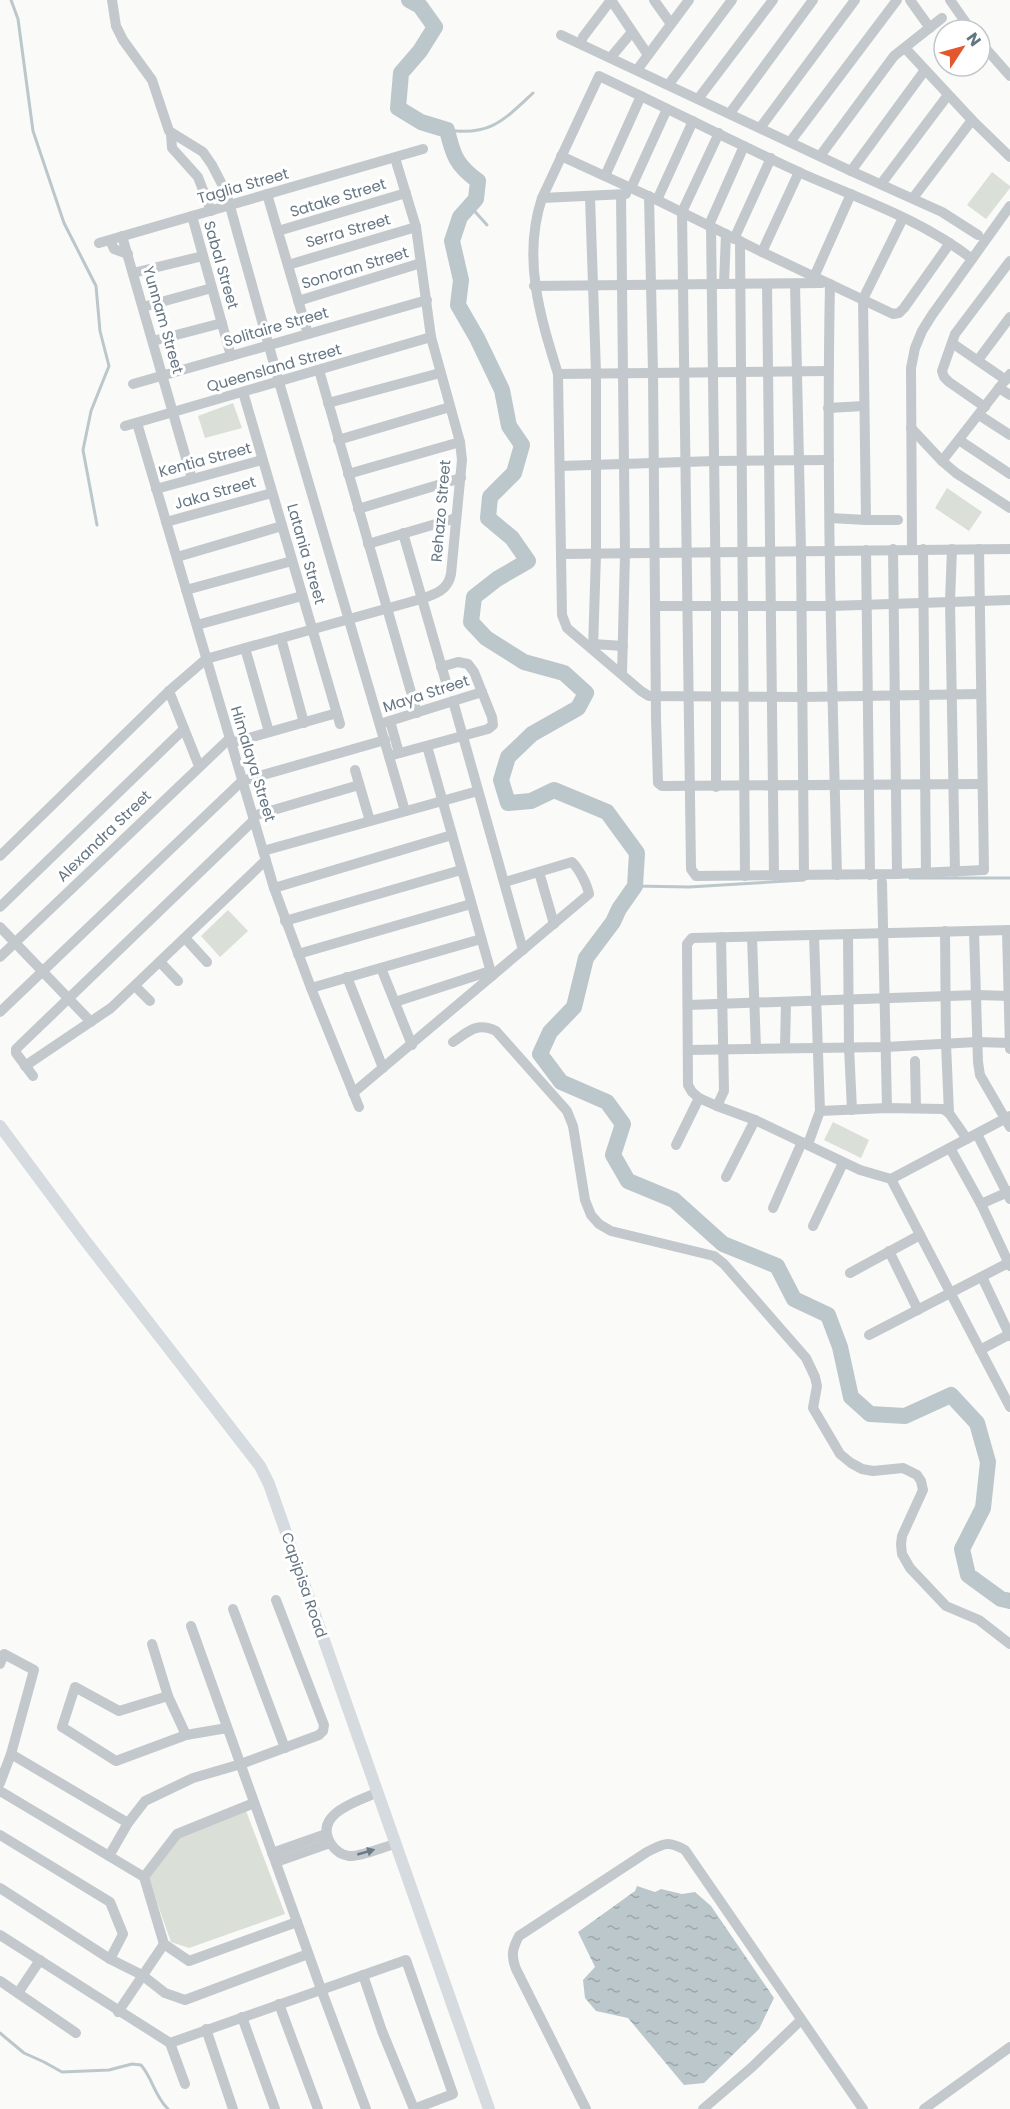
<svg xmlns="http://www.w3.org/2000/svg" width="1010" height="2109" viewBox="0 0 1010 2109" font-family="Poppins,sans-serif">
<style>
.green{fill:#dadfd7}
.water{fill:url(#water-ripples)}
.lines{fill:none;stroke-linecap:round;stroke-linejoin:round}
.stream{stroke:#bbc7cb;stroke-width:3}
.river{stroke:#bbc7cb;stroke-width:16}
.minor{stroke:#c3c8cc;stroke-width:10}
.major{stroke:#d6dbdf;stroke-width:12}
.oneway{fill:#6a7a87}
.labels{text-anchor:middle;stroke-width:6;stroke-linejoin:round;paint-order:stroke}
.street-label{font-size:15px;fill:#657683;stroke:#fff}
</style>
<defs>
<pattern id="water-ripples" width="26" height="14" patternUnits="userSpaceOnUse" patternTransform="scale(1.5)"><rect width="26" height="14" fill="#bbc7cb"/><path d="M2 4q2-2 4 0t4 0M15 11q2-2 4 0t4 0" fill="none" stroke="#9ca6aa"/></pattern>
</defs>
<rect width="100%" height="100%" fill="#fafaf8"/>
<g class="green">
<polygon points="992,172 1010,186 1010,188 986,219 967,205"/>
<polygon points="233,403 242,428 205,438 198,416"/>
<polygon points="947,488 982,512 969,531 935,508"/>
<polygon points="228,910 248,931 220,957 201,936"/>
<polygon points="833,1122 869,1140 861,1158 824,1140"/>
<polygon points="245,1808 285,1914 189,1948 171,1942 148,1877 176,1838"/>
</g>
<polygon class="water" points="637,1886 655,1892 661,1889 682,1894 695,1892 711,1906 774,1998 759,2029 704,2083 684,2085 628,2018 596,2011 585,1998 583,1980 595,1967 578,1932 635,1891"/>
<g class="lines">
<g class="stream">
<polyline points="11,0 18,19 33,131 64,223 96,286 100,331 109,366 91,411 83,450 97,525"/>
<path d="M447,130C490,136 503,121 533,93"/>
<polyline points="470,206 487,225"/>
<polyline points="910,878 1010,878"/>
<polyline points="635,886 689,887 804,880"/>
<path d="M0,2033L24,2053L44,2062L62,2072L109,2070L132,2064L141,2065C153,2079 154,2095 168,2109"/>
</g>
<path class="river" d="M409,0L420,6L435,27L420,51L401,73L398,108L421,122L447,130C453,155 456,165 478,181L476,199L460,217L452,241L461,280L458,305L477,338L502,390L509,426L522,445L514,473L490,497L488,518L512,538L528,561L497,579L474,597L471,622L486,638L524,662L564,673L586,693L578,708L532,734L508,757L501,780L508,803L531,801L554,790L607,812L637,853L635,886L619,909L613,922L586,958L574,1007L550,1032L540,1054L561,1082L607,1102L623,1124L613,1155L628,1181L674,1200L723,1244L777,1266L794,1299L828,1315L840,1347L851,1397L870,1414L905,1416L951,1395L977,1423L988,1462L983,1508L962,1549L968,1575L1001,1599L1010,1601"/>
<g class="minor">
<polyline points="112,0 116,26 123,40 152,80 169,131 203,152 212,165 226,192 279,382 405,811"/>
<polyline points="654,0 671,24"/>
<polyline points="910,0 930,28"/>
<polyline points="950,0 971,30"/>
<polyline points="561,35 851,171 942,212 978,235"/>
<polyline points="980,42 1010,76"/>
<polyline points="581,43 583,37 611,0 648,55"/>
<polyline points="905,48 972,120 1010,157"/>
<polyline points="611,57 632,32"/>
<polyline points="637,70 689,0"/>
<polyline points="669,84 732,0"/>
<polyline points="698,99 773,0"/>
<polyline points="730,113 813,0"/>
<polyline points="760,128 855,0"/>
<polyline points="719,133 682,212 691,869 696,876 897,874 984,870 979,549"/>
<polyline points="171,134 172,148 198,177 211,211"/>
<polyline points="790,142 897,0"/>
<polyline points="561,156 657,200 762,252 893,314 899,313 904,308 950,243"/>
<polyline points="820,156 894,56 942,18"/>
<polyline points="851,171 925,70"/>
<polyline points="605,176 641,96"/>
<polyline points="881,184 948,95"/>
<polyline points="631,188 667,109"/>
<polyline points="267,194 308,334"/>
<polyline points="621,195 625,554 622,674"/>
<polyline points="649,196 653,372 656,718 658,783 662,786 982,784"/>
<polyline points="590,197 596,373 596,554 593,649"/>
<polyline points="542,198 626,194"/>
<polyline points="913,198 972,120"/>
<polyline points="657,200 693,121"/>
<polyline points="192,216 231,356"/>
<polyline points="709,225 744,146"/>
<polyline points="711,227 716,606 716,787"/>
<polyline points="278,231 406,193"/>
<polyline points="122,236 192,479"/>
<polyline points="734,239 771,158"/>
<polyline points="110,240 114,249 128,254"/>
<polyline points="740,241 745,876"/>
<polyline points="99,243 423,149"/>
<polyline points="762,252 799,172"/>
<path d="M972,259C921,219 859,199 801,173C733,142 667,108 599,76L542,198C522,258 540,316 558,374L562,615L567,628L641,691L649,696L802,697L980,694"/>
<polyline points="288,265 416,227"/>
<polyline points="133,273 203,256"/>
<polyline points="814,277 851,194"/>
<polyline points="724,284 726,234"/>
<polyline points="767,284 774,876"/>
<polyline points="795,284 801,551 804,876"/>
<path d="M830,284C826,481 832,678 837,875"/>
<polyline points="534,286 822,283"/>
<polyline points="298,301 421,263"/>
<polyline points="143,307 212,288"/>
<polyline points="153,341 222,323"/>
<polyline points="952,343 1006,380"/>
<polyline points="978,360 1010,317"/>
<polyline points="319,370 417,713"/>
<polyline points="558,374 828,371"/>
<polyline points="133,384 427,300"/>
<polyline points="999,388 1010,395"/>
<polyline points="243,392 340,724"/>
<polyline points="328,403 440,373"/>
<polyline points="985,407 949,382 944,377 942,371 955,334 1010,261"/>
<polyline points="828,408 864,406"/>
<polyline points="979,415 1010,435"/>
<polyline points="137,423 274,888 311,988 359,1107"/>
<polyline points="125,426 431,337"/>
<polyline points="911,428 942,461 956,473 1010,508"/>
<polyline points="338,440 450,407"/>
<polyline points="959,440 1010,474"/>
<polyline points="942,461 1010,374"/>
<polyline points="560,466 715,461 829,460"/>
<polyline points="348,474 460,442"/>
<polyline points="156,489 262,460"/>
<polyline points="358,509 461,478"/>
<polyline points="830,518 866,520 863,299 903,218"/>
<polyline points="866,520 898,520"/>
<polyline points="166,522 272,493"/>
<polyline points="403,533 446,682"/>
<polyline points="368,544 456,518"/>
<polyline points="893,549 897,874"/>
<polyline points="912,549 911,368 915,348 922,331 932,315 1010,206"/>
<polyline points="923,549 926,874"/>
<polyline points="952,549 950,601 955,872"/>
<polyline points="866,550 870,875"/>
<polyline points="562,554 1010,549"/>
<polyline points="177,557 282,526"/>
<polyline points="186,590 292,561"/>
<polyline points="657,606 831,606 1010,600"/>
<polyline points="197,625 302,596"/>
<polyline points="281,638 304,723"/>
<polyline points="593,644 623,646"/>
<polyline points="245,648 269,732"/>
<polyline points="169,691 199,766"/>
<polyline points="453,701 523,950"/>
<polyline points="390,721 399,753"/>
<polyline points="380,724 482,692"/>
<polyline points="231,743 337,713"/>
<polyline points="427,746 492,976"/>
<polyline points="389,756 488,729 493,725 492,717 474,672 468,664 458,662 441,667"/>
<polyline points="355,770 370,821"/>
<polyline points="253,816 359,785"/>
<polyline points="263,851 478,791"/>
<path d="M0,856L169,691L206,659L421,599C436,594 448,590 451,574L462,460L460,442L431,337L416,227L395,158"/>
<polyline points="539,872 554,924"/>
<polyline points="882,882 887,1108"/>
<polyline points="274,888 452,835"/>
<polyline points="0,907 184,729"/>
<polyline points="285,921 461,870"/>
<polyline points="0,927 91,1022"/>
<polyline points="1007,930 1010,1049"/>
<polyline points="1010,930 692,938 687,944 688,1085 692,1092 699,1098 717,1106 755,1120 860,1170 891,1179 1010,1116"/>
<polyline points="945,931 946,1044 949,1113"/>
<polyline points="974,931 978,1062 980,1075 1010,1127"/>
<polyline points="848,935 849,1047 852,1110"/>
<polyline points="814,936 820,1111"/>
<polyline points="752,937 756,1049"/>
<polyline points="185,938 207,962"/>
<polyline points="298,954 471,904"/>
<polyline points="0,957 230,738"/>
<polyline points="160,962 178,981"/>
<polyline points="381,968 412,1045"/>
<polyline points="347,977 383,1068"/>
<polyline points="135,986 150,1001"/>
<polyline points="311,988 481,939"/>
<polyline points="395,1002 490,971"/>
<polyline points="688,1005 977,995 1010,996"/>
<polyline points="0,1012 242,781 385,740"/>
<path d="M453,1042C469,1031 477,1022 496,1031L567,1111L573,1126L585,1200L591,1215L599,1224L611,1231L714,1256L724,1264L806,1358L815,1377L817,1386L813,1408L840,1454L851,1463L862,1469L873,1471L903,1468L917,1475L921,1481L923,1490L902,1536L901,1544L902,1554L910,1568L946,1606L979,1620L1010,1644"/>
<polyline points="785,1048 786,1002"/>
<polyline points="688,1050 885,1047 977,1042 1010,1043"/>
<polyline points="915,1061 916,1108"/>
<polyline points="25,1066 111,1008 266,860"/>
<polyline points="33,1076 16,1053 16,1049 254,820"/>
<path d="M353,1093L589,894C587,884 579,869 572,862L505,882"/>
<polyline points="717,1106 724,1091 721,937"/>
<polyline points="977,1134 1010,1199"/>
<polyline points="808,1144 820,1111 887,1108 943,1109 949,1113 967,1139"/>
<polyline points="676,1145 699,1098"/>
<polyline points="950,1148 981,1204 1010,1266"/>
<polyline points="726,1177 755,1120"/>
<polyline points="891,1179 1010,1407"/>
<polyline points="981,1204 1010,1191"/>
<polyline points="773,1208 802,1142"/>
<polyline points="813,1226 843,1163"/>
<polyline points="889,1251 918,1310"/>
<polyline points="850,1273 920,1235"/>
<polyline points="982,1277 1010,1336"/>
<polyline points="869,1335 1010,1262"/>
<polyline points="980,1350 1010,1334"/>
<polyline points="233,1609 285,1748"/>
<polyline points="191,1626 321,1989 366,2109"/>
<polyline points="152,1644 168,1696 186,1735"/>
<polyline points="0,1664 4,1654 34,1670 11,1754 0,1783"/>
<polyline points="168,1696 119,1711 75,1687 62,1727 116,1761 186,1735 227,1728"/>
<polyline points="11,1754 128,1823"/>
<polyline points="0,1791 109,1856"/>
<path d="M376,1793C358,1801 312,1814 331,1844C335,1850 341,1855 349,1856C360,1857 383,1847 395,1844"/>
<polyline points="254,1803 177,1834 144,1877 109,1856 128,1823 145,1801 193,1778 241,1764 319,1735 323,1731 324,1725 276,1600"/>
<polyline points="0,1835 110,1902 123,1934 110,1959"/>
<polyline points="272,1853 326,1834"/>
<polyline points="276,1862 330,1843"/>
<polyline points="144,1877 164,1944 189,1961 297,1922"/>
<polyline points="0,1888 110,1959 142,1975 165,1993 185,2000 308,1954"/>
<polyline points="0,1935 170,2043 185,2084"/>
<polyline points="363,1975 382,2031 414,2109"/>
<polyline points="0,1981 76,2033"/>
<polyline points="18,1993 40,1960"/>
<polyline points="279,2004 318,2109"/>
<polyline points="118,2012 164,1944"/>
<polyline points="242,2017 275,2109"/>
<polyline points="206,2029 233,2109"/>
<polyline points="170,2043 406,1960 453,2094 414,2109"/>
<path d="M586,2109L516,1969C511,1956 512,1949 519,1936L647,1852C664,1844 667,1840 685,1850L863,2109"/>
<polyline points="703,2109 751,2068 801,2020"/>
<polyline points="924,2109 1010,2047"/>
</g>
<polyline class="major" points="0,1126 84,1239 260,1466 269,1484 489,2109"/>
</g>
<defs><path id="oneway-solid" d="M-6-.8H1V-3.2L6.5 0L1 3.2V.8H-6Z" transform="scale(1.5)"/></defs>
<use class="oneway" href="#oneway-solid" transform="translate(366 1852) rotate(-16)"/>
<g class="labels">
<g class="street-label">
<text transform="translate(243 186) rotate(-16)" y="5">Taglia Street</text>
<text transform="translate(338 198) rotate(-17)" y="5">Satake Street</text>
<text transform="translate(348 231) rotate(-16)" y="5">Serra Street</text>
<text transform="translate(221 265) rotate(74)" y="5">Sabal Street</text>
<text transform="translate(355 268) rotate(-17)" y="5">Sonoran Street</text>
<text transform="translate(163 320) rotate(74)" y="5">Yunnam Street</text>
<text transform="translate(276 327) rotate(-16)" y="5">Solitaire Street</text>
<text transform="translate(274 368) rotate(-16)" y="5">Queensland Street</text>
<text transform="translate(205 460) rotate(-15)" y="5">Kentia Street</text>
<text transform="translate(215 493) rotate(-16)" y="5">Jaka Street</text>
<text transform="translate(441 511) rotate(-85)" y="5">Rehazo Street</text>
<text transform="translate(306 554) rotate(74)" y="5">Latania Street</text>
<text transform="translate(426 694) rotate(-18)" y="5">Maya Street</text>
<text transform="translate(253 764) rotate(73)" y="5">Himalaya Street</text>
<text transform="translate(104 836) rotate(-44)" y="5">Alexandra Street</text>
<text transform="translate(304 1585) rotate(71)" y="5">Capipisa Road</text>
</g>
</g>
<g transform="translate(962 48) rotate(54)"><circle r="28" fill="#ffffff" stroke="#c1c8cd" stroke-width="1.5"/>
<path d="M0-4.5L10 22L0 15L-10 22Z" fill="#e4572e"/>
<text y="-9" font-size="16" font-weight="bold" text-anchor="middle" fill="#657683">N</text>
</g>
</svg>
